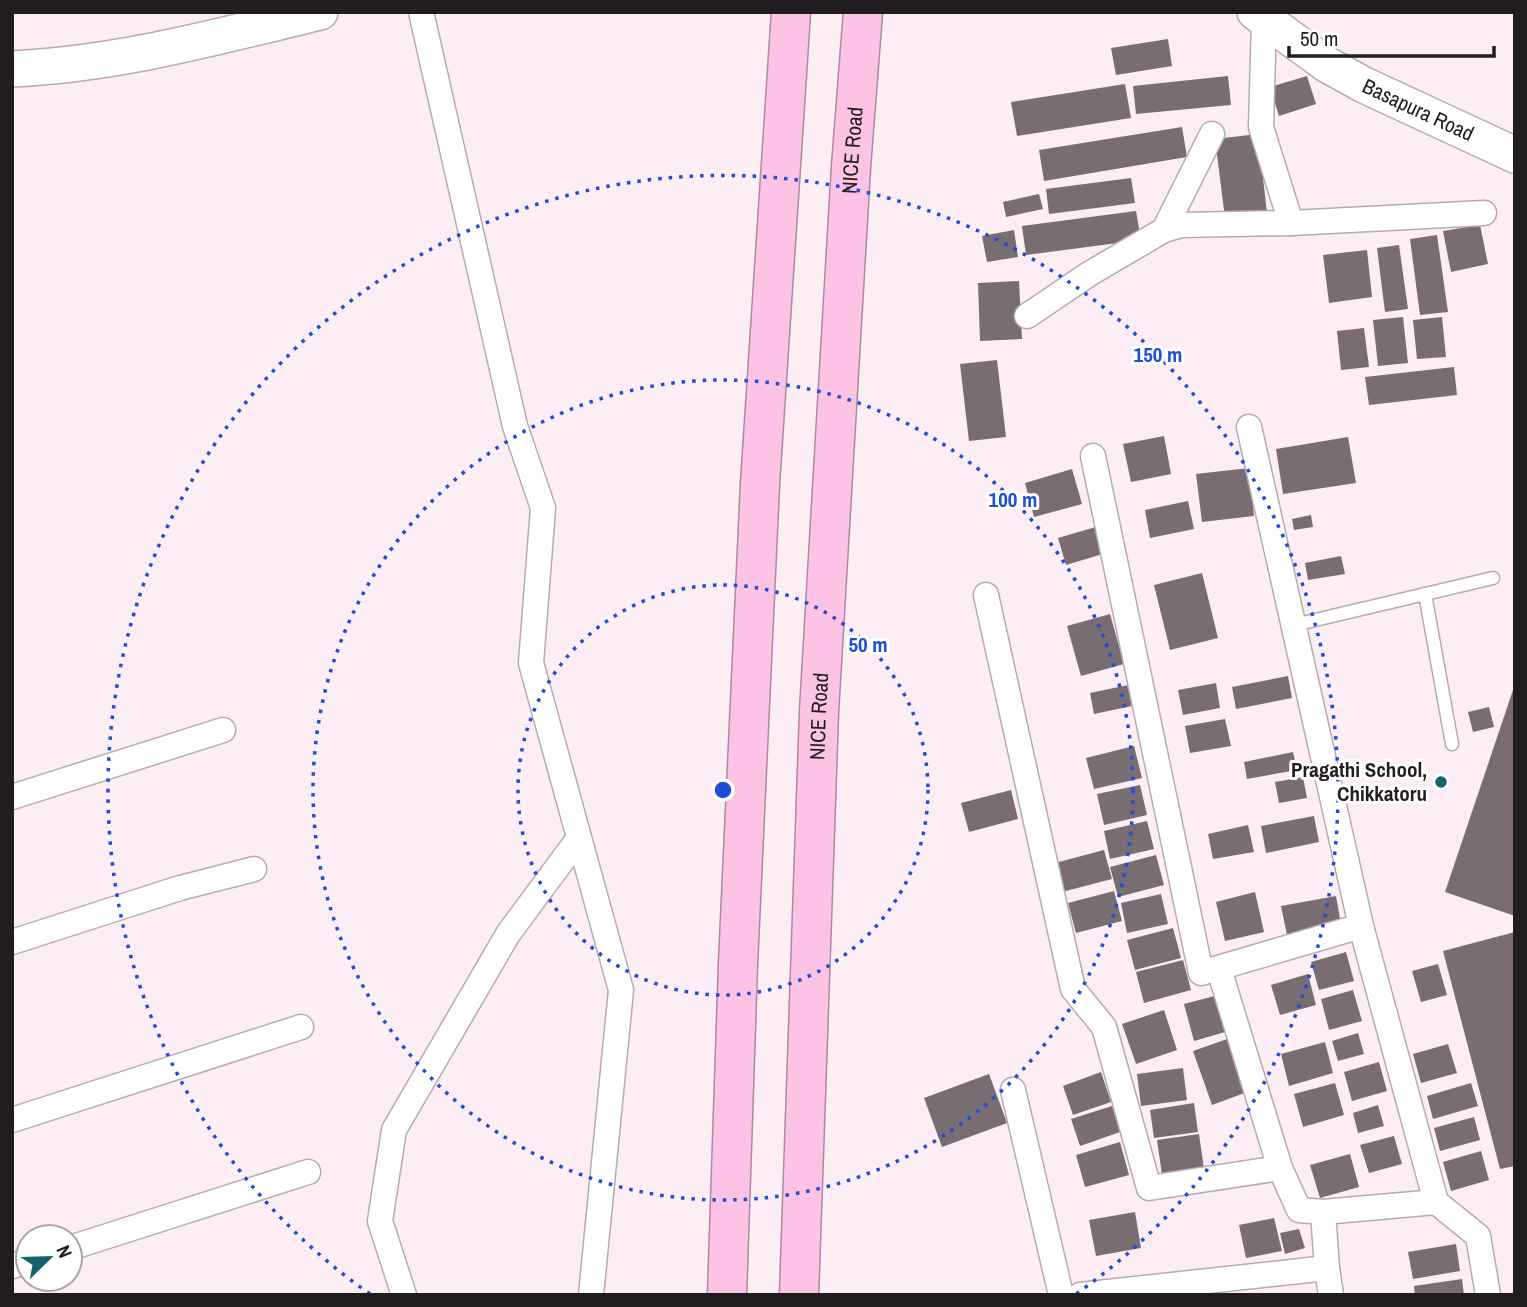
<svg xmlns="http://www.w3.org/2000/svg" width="1527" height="1307" viewBox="0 0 1527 1307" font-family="'Archivo Narrow',sans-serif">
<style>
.building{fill:#796c73}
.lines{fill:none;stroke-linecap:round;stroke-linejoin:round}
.lane-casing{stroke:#b8aab2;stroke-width:15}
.street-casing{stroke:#b8aab2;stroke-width:27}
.secondary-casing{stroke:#b8aab2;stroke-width:38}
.highway-casing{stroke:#af899f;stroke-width:41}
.lane{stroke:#fff;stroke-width:12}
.street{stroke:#fff;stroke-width:24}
.secondary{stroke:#fff;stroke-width:35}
.highway{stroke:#fcc3e4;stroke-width:38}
.ring{fill:none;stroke:#1d4ed8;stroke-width:3.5;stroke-dasharray:3.5 7}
.poi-dot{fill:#15616d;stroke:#fff;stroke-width:2.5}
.labels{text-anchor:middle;stroke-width:6;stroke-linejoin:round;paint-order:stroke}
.street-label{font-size:21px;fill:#211c1f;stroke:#fff}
.poi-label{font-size:21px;font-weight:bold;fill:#211c1f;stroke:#fff;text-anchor:end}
.centre{fill:#1d4ed8;stroke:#fff;stroke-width:3.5}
.ring-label{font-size:21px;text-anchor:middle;font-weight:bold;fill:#1d4ed8;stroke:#fff;stroke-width:6;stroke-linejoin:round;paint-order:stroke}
</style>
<rect width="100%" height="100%" fill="#fdeef6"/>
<g class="building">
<polygon points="1168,39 1172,66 1116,75 1111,48"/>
<polygon points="1228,76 1231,105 1136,114 1133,86"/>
<polygon points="1307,76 1316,104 1279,116 1270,87"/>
<polygon points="1125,84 1131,118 1017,136 1011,102"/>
<polygon points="1182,127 1187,157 1044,181 1039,150"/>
<polygon points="1258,134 1267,213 1225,218 1215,139"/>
<polygon points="1131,178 1135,203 1049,214 1046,189"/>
<polygon points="1039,194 1043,209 1006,217 1003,202"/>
<polygon points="1136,211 1141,240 1026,255 1022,226"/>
<polygon points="1480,225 1488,264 1451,272 1443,231"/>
<polygon points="1014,230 1018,257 987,262 982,236"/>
<polygon points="1437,235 1448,312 1420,315 1410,239"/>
<polygon points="1399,245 1408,309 1385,312 1377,248"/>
<polygon points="1367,250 1372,297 1329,303 1323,255"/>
<polygon points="1019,281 1022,339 980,341 978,283"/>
<polygon points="1403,317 1408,363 1378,366 1373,320"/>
<polygon points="1442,317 1446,357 1417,359 1413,320"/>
<polygon points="1364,328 1369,367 1341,370 1337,331"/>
<polygon points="997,360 1006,437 969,441 960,364"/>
<polygon points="1454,367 1457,395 1369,405 1365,377"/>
<polygon points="1164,436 1171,474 1131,482 1123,444"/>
<polygon points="1348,437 1356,483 1283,494 1276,449"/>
<polygon points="1249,468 1254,516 1202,522 1196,474"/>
<polygon points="1072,469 1082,504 1034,517 1025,483"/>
<polygon points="1188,501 1194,529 1150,538 1145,510"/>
<polygon points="1311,515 1313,527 1294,530 1292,519"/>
<polygon points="1099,526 1106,553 1066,565 1058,538"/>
<polygon points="1341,556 1345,574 1308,580 1305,563"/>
<polygon points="1202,573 1218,638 1170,650 1154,585"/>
<polygon points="1110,614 1124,664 1081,676 1067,626"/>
<polygon points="1288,676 1292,698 1236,709 1232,687"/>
<polygon points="1216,683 1220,708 1183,715 1178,690"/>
<polygon points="1515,684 1515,916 1445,892"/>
<polygon points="1128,685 1132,706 1094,714 1090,693"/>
<polygon points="1489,707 1494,727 1473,732 1468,712"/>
<polygon points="1225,719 1231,746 1190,753 1185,726"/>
<polygon points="1134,746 1142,778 1094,789 1086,758"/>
<polygon points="1293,752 1297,770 1247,779 1244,762"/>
<polygon points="1303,777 1307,798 1279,803 1275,782"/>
<polygon points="1140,785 1147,815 1104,825 1097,794"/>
<polygon points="1011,790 1018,819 969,832 961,803"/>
<polygon points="1314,816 1319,842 1266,853 1261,826"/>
<polygon points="1147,821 1154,849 1110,859 1104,831"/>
<polygon points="1248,825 1254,852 1213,859 1208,834"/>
<polygon points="1104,850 1112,879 1062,892 1055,863"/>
<polygon points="1156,855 1164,885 1118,897 1110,867"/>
<polygon points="1114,891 1122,921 1076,933 1068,903"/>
<polygon points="1255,892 1264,932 1225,941 1216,902"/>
<polygon points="1161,894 1168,924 1127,933 1121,903"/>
<polygon points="1336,896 1341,924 1287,935 1281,906"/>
<polygon points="1173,928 1181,958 1135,970 1127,940"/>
<polygon points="1515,932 1515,1166 1500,1169 1443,951"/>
<polygon points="1346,952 1354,981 1319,990 1311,962"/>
<polygon points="1183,960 1191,990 1144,1003 1136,972"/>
<polygon points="1438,964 1447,995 1421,1002 1412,971"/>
<polygon points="1308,974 1316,1005 1280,1015 1271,985"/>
<polygon points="1353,990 1362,1021 1329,1030 1321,999"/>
<polygon points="1222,994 1232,1030 1194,1041 1184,1004"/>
<polygon points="1164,1010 1177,1050 1136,1064 1122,1024"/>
<polygon points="1358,1033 1364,1054 1338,1061 1332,1041"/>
<polygon points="1230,1038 1250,1091 1212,1105 1193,1051"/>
<polygon points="1325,1042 1333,1073 1289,1086 1281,1054"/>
<polygon points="1448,1044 1457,1073 1421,1083 1413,1054"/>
<polygon points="1379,1062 1387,1091 1352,1101 1344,1072"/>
<polygon points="1183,1068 1187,1100 1141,1106 1137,1074"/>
<polygon points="1101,1072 1111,1102 1073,1115 1063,1086"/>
<polygon points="989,1074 1007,1123 942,1147 924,1098"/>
<polygon points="1335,1083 1344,1115 1303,1127 1294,1094"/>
<polygon points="1471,1083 1478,1106 1433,1119 1427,1096"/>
<polygon points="1194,1103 1198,1132 1154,1138 1150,1110"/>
<polygon points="1378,1105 1384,1126 1358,1133 1353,1113"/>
<polygon points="1112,1106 1120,1132 1080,1146 1071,1119"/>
<polygon points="1474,1117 1480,1140 1440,1151 1434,1128"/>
<polygon points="1199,1134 1204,1169 1162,1175 1157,1140"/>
<polygon points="1394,1136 1402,1164 1369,1173 1360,1145"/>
<polygon points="1120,1142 1129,1175 1085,1187 1076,1155"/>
<polygon points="1481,1151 1489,1180 1451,1191 1443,1162"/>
<polygon points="1350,1154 1359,1187 1320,1198 1310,1165"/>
<polygon points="1135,1212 1141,1248 1096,1256 1089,1220"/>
<polygon points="1274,1218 1282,1251 1246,1258 1239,1225"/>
<polygon points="1299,1229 1305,1248 1285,1254 1280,1233"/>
<polygon points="1456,1244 1460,1271 1413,1279 1408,1252"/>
<polygon points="1462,1279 1464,1295 1415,1295 1414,1286"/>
</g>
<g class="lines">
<g class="lane-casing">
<g id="lane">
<polyline points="1425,594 1452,744"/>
<polyline points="1294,625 1493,578"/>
</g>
</g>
<g class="street-casing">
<g id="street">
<polyline points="421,12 515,426 543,508 531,663 621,990 591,1295"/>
<polyline points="1264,19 1261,127 1291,223"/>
<polyline points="1164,230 1212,134"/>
<polyline points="1027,316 1089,274 1164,230 1181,225 1291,223 1484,213"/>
<polyline points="1249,427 1361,926 1436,1202"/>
<polyline points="1093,456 1201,973 1361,926"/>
<polyline points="986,595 1073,989 1104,1027 1149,1188 1280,1168"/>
<polyline points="12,797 223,730"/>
<polyline points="12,942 180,888 254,869"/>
<polyline points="1219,969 1280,1168 1299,1210 1323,1212 1436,1202 1478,1236 1488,1295"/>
<polyline points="1013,1090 1061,1295"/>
<polyline points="12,1120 301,1027"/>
<polyline points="1323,1212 1327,1268 1331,1295"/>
<polyline points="70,1248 308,1172"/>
<polyline points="12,1266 28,1261"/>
<polyline points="404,1295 380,1221 394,1130 508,934 579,838"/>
<polyline points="1080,1295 1327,1268"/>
</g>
</g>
<g class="secondary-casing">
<g id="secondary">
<path id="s1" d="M1255,12L1326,64L1364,85L1515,155"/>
<path d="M12,69C119,64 216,37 320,12"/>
</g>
</g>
<g class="highway-casing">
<g id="highway">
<polyline points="727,1295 738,964 760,484 791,12"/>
<path id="s2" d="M799,1295L819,712L851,167L863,12"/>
</g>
</g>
<use href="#lane" class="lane"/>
<use href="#street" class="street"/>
<use href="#secondary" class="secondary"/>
<use href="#highway" class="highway"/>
</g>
<g class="ring">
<circle cx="723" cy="790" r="205"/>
<circle cx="723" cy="790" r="410"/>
<path d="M370 1294A615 615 0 1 1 1076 1294"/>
</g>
<circle class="poi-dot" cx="1441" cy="782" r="7"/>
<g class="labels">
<g class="street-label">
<text dy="7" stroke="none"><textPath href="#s1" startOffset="191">Basapura Road</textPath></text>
<text dy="7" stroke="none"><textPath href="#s2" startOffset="1146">NICE Road</textPath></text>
<text dy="7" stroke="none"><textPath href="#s2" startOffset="579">NICE Road</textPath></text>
</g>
<g class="poi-label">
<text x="1427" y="777">Pragathi School,<tspan x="1427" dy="24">Chikkatoru</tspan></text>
</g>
</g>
<circle cx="723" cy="790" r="10" class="centre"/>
<g class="ring-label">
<text x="1158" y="362">150 m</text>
<text x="1013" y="507">100 m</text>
<text x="868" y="652">50 m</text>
</g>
<rect width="1527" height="1307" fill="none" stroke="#211c1f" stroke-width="28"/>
<g transform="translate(49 1258) rotate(67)"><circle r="33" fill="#ffffff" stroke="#a6a4a5" stroke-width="2"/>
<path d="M0-5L12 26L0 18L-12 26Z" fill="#15616d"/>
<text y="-10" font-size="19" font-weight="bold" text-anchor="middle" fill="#211c1f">N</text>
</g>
<path d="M1289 46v10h205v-10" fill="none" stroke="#211c1f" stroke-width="3.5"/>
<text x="1300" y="46" font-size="21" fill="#211c1f" stroke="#ffffff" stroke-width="5" paint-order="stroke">50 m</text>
</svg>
